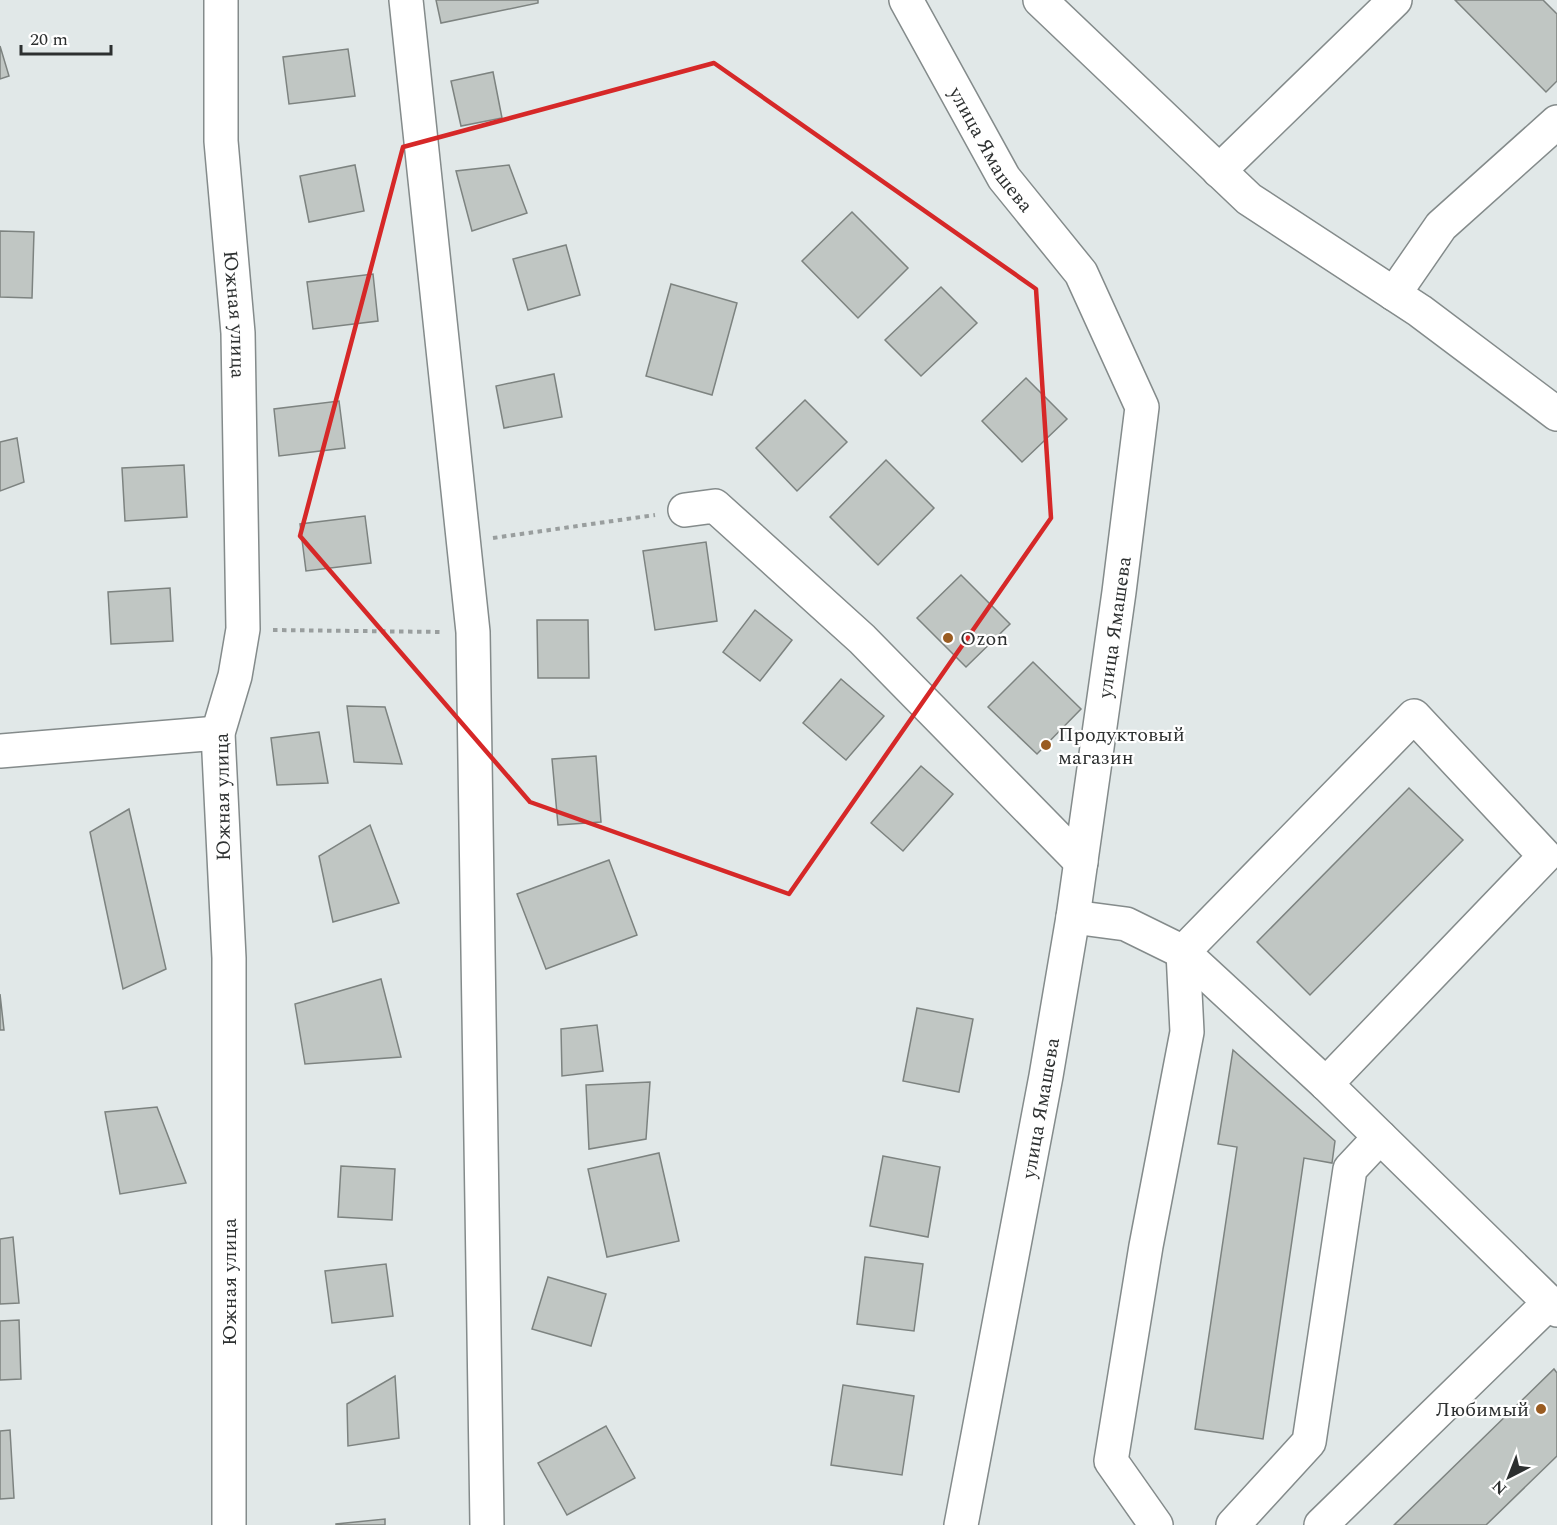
<svg xmlns="http://www.w3.org/2000/svg" width="1557" height="1525" viewBox="0 0 1557 1525" font-family="Spectral,serif">
<style>
.building{fill:#c0c6c3;stroke:#7d8380;stroke-width:1.5}
.lines{fill:none;stroke-linecap:round;stroke-linejoin:round}
.minor-casing{stroke:#848b8b;stroke-width:36}
.path{stroke:#999e9e;stroke-width:4;stroke-dasharray:4.5 4.5;stroke-linecap:butt}
.minor{stroke:#fff;stroke-width:33}
.marked{fill:none;stroke:#d62828;stroke-width:4.5;stroke-linejoin:round}
.poi-dot{fill:#9a5c21;stroke:#fff;stroke-width:2}
.labels{text-anchor:middle;stroke-width:4.5;stroke-linejoin:round;paint-order:stroke}
.street-label{font-size:20px;fill:#2d3030;stroke:#fff}
.poi-label{font-size:20px;fill:#2d3030;stroke:#fff;text-anchor:start}
</style>
<rect width="100%" height="100%" fill="#e1e8e8"/>
<g class="building">
<polygon points="436,0 538,0 538,3 441,23"/>
<polygon points="1455,0 1543,0 1557,14 1557,81 1546,92"/>
<polygon points="0,46 9,76 0,79"/>
<polygon points="348,49 355,96 289,104 283,57"/>
<polygon points="493,72 502,118 461,126 451,81"/>
<polygon points="355,165 364,211 309,222 300,176"/>
<polygon points="509,165 527,213 472,231 456,171"/>
<polygon points="852,212 908,268 858,318 802,261"/>
<polygon points="0,231 34,232 32,298 0,297"/>
<polygon points="566,245 580,295 528,310 513,259"/>
<polygon points="373,274 378,321 313,329 307,282"/>
<polygon points="671,284 737,303 712,395 646,376"/>
<polygon points="941,287 977,323 921,376 885,340"/>
<polygon points="554,374 562,417 504,428 496,386"/>
<polygon points="1026,378 1067,419 1022,462 982,421"/>
<polygon points="805,400 847,442 797,491 756,448"/>
<polygon points="339,401 345,448 279,456 274,409"/>
<polygon points="17,438 24,482 0,491 0,442"/>
<polygon points="886,460 934,508 878,565 830,517"/>
<polygon points="184,465 187,517 125,521 122,468"/>
<polygon points="365,516 371,563 306,571 300,524"/>
<polygon points="706,542 717,621 655,630 643,551"/>
<polygon points="961,575 1010,624 966,667 917,618"/>
<polygon points="170,588 173,641 111,644 108,592"/>
<polygon points="755,610 792,640 760,681 723,652"/>
<polygon points="537,620 588,620 589,678 538,678"/>
<polygon points="1033,662 1081,709 1037,754 988,707"/>
<polygon points="841,679 884,716 846,760 803,723"/>
<polygon points="347,706 385,707 402,764 354,762"/>
<polygon points="319,732 328,783 277,785 271,738"/>
<polygon points="596,756 601,822 558,825 552,759"/>
<polygon points="921,766 953,794 903,851 871,823"/>
<polygon points="1409,788 1463,840 1310,995 1257,942"/>
<polygon points="129,809 166,969 123,989 90,832"/>
<polygon points="370,825 399,903 333,922 319,856"/>
<polygon points="609,860 637,935 546,969 517,894"/>
<polygon points="381,979 401,1057 305,1064 295,1004"/>
<polygon points="0,994 4,1030 0,1030"/>
<polygon points="917,1008 973,1019 959,1092 903,1081"/>
<polygon points="597,1025 603,1071 562,1076 561,1029"/>
<polygon points="1233,1050 1335,1141 1332,1163 1304,1158 1263,1439 1195,1429 1237,1147 1218,1144"/>
<polygon points="650,1082 646,1139 589,1149 586,1085"/>
<polygon points="157,1107 186,1183 120,1194 105,1112"/>
<polygon points="659,1153 679,1241 607,1257 588,1169"/>
<polygon points="883,1156 940,1167 928,1237 870,1226"/>
<polygon points="341,1166 395,1169 392,1220 338,1217"/>
<polygon points="13,1237 19,1303 0,1304 0,1239"/>
<polygon points="865,1257 923,1264 914,1331 857,1324"/>
<polygon points="386,1264 393,1316 332,1323 325,1271"/>
<polygon points="548,1277 606,1294 591,1346 532,1329"/>
<polygon points="19,1320 21,1379 0,1380 0,1321"/>
<polygon points="1554,1369 1557,1373 1557,1456 1486,1525 1394,1525"/>
<polygon points="395,1376 399,1438 348,1446 347,1404"/>
<polygon points="843,1385 914,1396 902,1475 831,1465"/>
<polygon points="606,1426 635,1478 567,1515 538,1463"/>
<polygon points="10,1430 14,1498 0,1499 0,1431"/>
<polygon points="385,1519 385,1525 336,1525 336,1524"/>
</g>
<g class="lines">
<g class="minor-casing">
<g id="minor">
<path id="s1" d="M221,0V141L238,333L243,629L235,676L218,733L229,958V1525"/>
<polyline points="406,0 473,632 487,1525"/>
<path id="s2" d="M906,0L1004,178L1081,273L1142,407L1119,592L1073,917L1046,1076L961,1525"/>
<polyline points="1040,0 1249,199 1420,311 1557,414"/>
<polyline points="1219,171 1395,0"/>
<polyline points="1394,294 1441,226 1557,122"/>
<polyline points="685,510 715,506 862,639 1081,862"/>
<polyline points="0,751 218,733"/>
<polyline points="1073,917 1126,924 1183,952 1326,1084 1557,1310"/>
<polyline points="1156,1525 1111,1461 1146,1246 1187,1032 1183,952 1414,716 1545,856 1326,1084"/>
<polyline points="1233,1525 1309,1442 1350,1169 1380,1137"/>
<polyline points="1321,1525 1550,1302"/>
</g>
</g>
<g class="path">
<polyline points="493,538 655,515"/>
<polyline points="273,630 442,632"/>
</g>
<use href="#minor" class="minor"/>
</g>
<path class="marked" d="M714,63L1036,289L1051,518L789,894L530,802L300,536L403,147Z"/>
<g class="poi-dot">
<circle cx="948" cy="638" r="6"/>
<circle cx="1046" cy="745" r="6"/>
<circle cx="1541" cy="1409" r="6"/>
</g>
<g class="labels">
<g class="street-label">
<text dy="7" stroke="none"><textPath href="#s2" startOffset="172">улица Ямашева</textPath></text>
<text dy="7" stroke="none"><textPath href="#s1" startOffset="315">Южная улица</textPath></text>
<text transform="translate(1114 627) rotate(-82)" y="7">улица Ямашева</text>
<text transform="translate(222 797) rotate(-91)" y="7">Южная улица</text>
<text transform="translate(1040 1108) rotate(-80)" y="7">улица Ямашева</text>
<text transform="translate(229 1282) rotate(-90)" y="7">Южная улица</text>
</g>
<g class="poi-label">
<text x="960" y="645">Ozon</text>
<text x="1058" y="741">Продуктовый<tspan x="1058" dy="23">магазин</tspan></text>
<text x="1529" y="1416" text-anchor="end">Любимый</text>
</g>
</g>
<g transform="translate(1509 1477) rotate(222)" stroke="#ffffff" stroke-width="4.5" paint-order="stroke">
<path d="M0-4.5L10 22L0 15L-10 22Z" fill="#2d3030"/>
<text y="-9" font-size="16" font-weight="bold" text-anchor="middle" fill="#2d3030">N</text>
</g>
<path d="M21 45v9h90v-9" fill="none" stroke="#2d3030" stroke-width="3"/>
<text x="30" y="45" font-size="18" fill="#2d3030" stroke="#ffffff" stroke-width="4.5" paint-order="stroke">20 m</text>
</svg>
